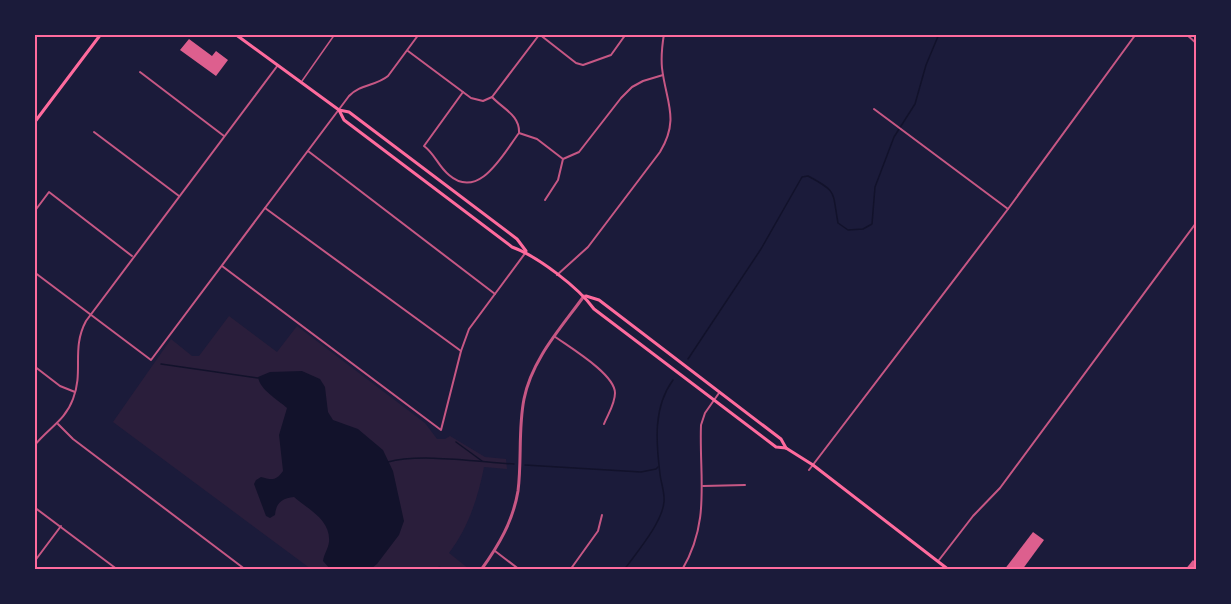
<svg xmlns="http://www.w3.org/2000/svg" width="1231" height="604" viewBox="0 0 1231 604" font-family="Helvetica,sans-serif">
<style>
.green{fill:#2a1e3b}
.water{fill:#12122b}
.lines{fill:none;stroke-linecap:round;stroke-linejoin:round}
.stream{stroke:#12122b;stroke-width:1.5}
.building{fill:#dd5f8e}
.service{stroke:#c65784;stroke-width:1.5}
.minor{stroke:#c65784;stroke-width:2}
.tertiary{stroke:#c65784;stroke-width:3}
.secondary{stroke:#ff6b9d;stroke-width:3}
.neatline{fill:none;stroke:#ff6b9d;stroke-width:2}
</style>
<rect width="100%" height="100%" fill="#1b1b3a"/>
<path class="green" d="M229,316L277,352L297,326L425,423L437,439H445L450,436L485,457L506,459L507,469L484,467C478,498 468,528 449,553L469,569H445L439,566L436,570L311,569L113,422L171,339L192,356H199Z"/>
<path class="water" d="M302,371L320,379L325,387L328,412L333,420L358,429L383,450L393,471L404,521L399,535L377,564L371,569H330L323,561C324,554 328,549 329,542C331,520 308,509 294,497C282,498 276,503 275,515L270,518L266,516L254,484L256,480L261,477C272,480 276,481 283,471L279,435L287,408C277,399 260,390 258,377L270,372Z"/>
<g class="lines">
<g class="stream">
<path d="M688,359L761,249L802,177L808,176C838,192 832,191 838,223L848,230L863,229L872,224L875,187L894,137L915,104L926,65L939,34"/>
<polyline points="161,364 258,378"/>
<polyline points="456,442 482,461"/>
<path d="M388,462C419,453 479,462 514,464"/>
<polyline points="525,465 641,472 656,469 658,467"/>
<path d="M624,570C637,552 662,523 664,502C665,493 661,483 660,474C656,442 653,407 673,380"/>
</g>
</g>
<g class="building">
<polygon points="189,39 212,56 216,51 228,60 216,76 180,50"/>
<polygon points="1033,532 1044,540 1022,570 1004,570"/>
<polygon points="1193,560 1196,563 1196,570 1185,570"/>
</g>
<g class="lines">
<polyline class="service" points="302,81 335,34"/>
<g class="minor">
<polyline points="539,34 576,63 583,65 611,55 626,34"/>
<polyline points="1186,34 1196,43"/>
<path d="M408,51L471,98L483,101L492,97C503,109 520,115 519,133L537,139L563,159"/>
<polyline points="140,72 224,136"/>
<path d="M463,92L424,146C435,154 438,166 449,175C479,201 503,154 519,133"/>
<polyline points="492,97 539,35"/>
<polyline points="874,109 1008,209"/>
<polyline points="94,132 179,196"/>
<polyline points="308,151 495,294"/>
<polyline points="545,200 558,180 563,159 579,152 621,98 632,87 643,81 663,75"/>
<polyline points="265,208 461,351"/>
<polyline points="34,212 49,192 132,256"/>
<polyline points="222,266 441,430 461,351 469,329 526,252"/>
<path d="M34,272L151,360L349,96C360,84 376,86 388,76L419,34"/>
<path d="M557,275L588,247L660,152C680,119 666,102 662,68C661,57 662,46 664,34"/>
<path d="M554,336C569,347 615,374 615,393C615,404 608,414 604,424"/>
<polyline points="34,366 60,386 75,392"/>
<polyline points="58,424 73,439 246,570"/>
<path d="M34,446C48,428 65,421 73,399C84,371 71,349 86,321L278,65"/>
<polyline points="809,470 1008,209 1136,34"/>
<polyline points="703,486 745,485"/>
<polyline points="34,507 118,570"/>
<polyline points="495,551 520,570"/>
<polyline points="939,560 973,516 1000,488 1196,223"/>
<polyline points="34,562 61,526"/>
<polyline points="570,570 598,531 602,515"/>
<path d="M682,570C711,521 699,478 701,425L705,413L719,393"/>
</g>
<path class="tertiary" d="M481,570C499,545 513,521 518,491C522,460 518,429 524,399C532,359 561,328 584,296"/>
<g class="secondary">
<polyline points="235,34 339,110 349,112 517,239 526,251"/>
<path d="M339,110L344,120L512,247C537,256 578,287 594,309L776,447L786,448L813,465L949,570"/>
<polyline points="34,123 101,34"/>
<polyline points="586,296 599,300 781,439 786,448"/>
</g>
</g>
<rect width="1231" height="604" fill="none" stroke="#1b1b3a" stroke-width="72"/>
<rect x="36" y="36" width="1159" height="532" class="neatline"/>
</svg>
